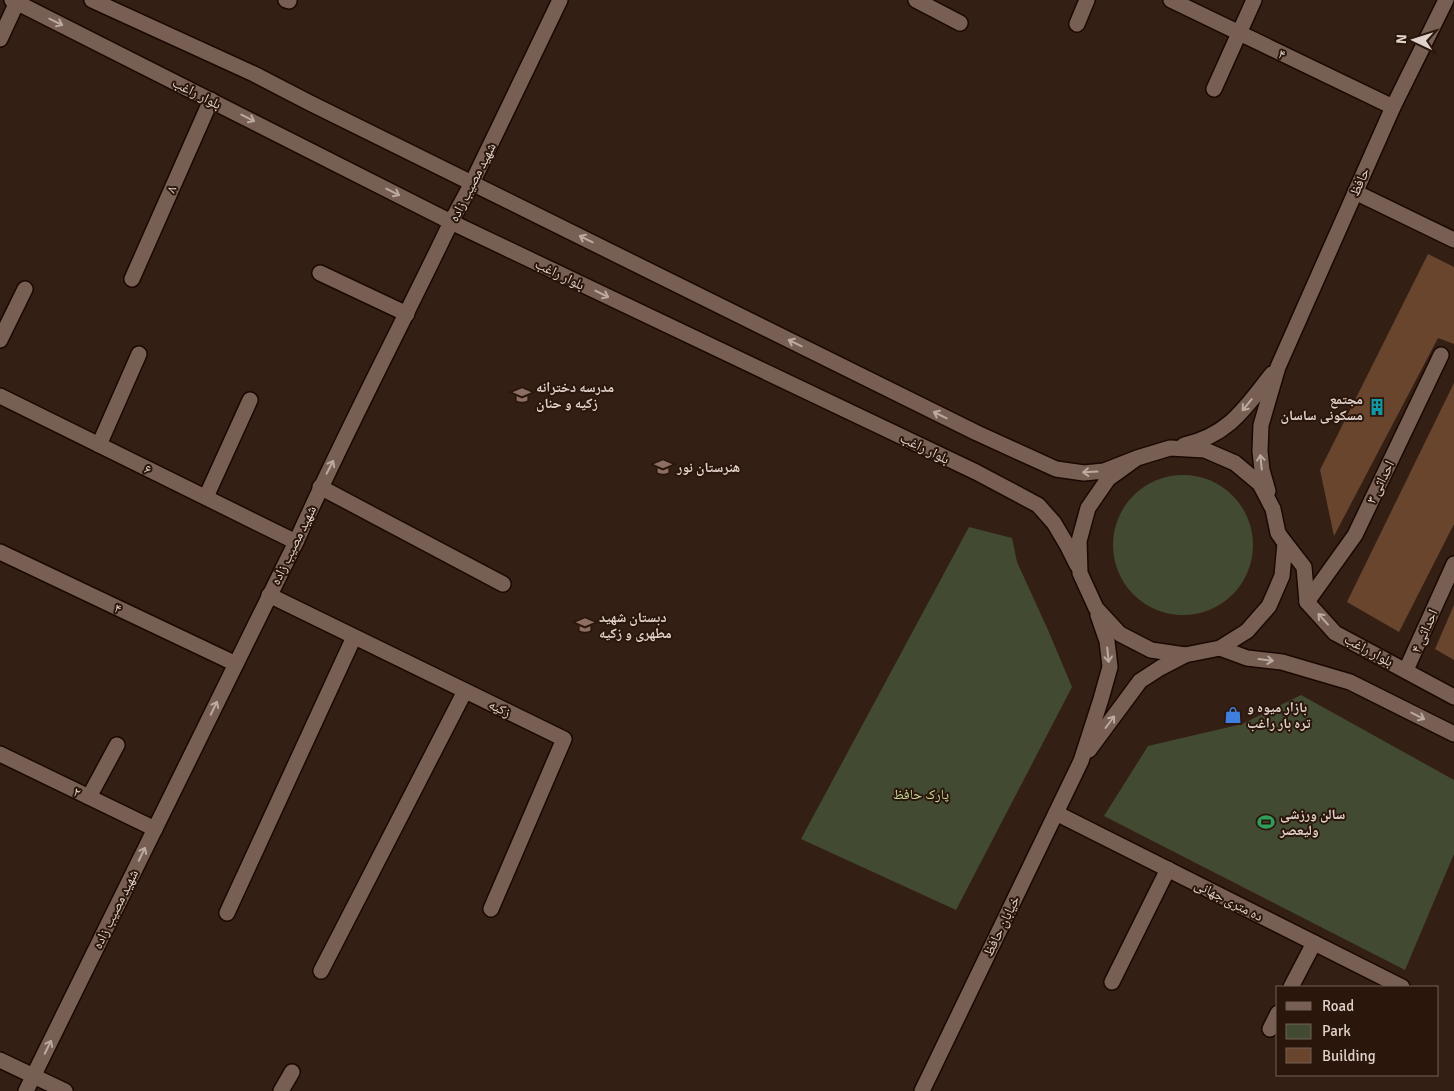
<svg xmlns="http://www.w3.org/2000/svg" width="1454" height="1091" viewBox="0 0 1454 1091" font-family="Signika,'Noto Naskh Arabic',sans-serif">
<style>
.green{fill:#434a32}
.building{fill:#69452e}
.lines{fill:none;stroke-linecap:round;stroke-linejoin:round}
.street-casing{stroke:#1b0802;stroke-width:18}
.secondary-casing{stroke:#1b0802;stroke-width:18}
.street{stroke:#785f53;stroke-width:15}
.secondary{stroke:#785f53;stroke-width:15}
.oneway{stroke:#bca9a0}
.labels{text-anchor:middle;stroke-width:4;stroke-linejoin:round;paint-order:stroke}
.street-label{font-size:14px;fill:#e0d1ca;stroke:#2a160b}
.poi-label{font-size:14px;font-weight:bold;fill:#e0d1ca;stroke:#2a160b;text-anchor:start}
.park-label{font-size:14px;fill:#c5d996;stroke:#2a160b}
</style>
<rect width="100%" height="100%" fill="#341f14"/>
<g class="green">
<circle cx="1183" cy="545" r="70"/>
<polygon points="969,527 1012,538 1017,562 1048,630 1072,687 956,910 801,839"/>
<polygon points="1301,695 1454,780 1454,854 1405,970 1104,816 1148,746 1242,724"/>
</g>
<g class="building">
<polygon points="1428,254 1454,267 1454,344 1438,338 1334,536 1320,470"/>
<polygon points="1454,383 1454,524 1399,632 1347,602"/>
<polygon points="1454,605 1454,660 1435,649"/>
</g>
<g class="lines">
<g class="street-casing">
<g id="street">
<polyline points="286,0 289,1"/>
<polyline points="916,0 960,23"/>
<polyline points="1171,0 1393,107"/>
<polyline points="1077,24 1087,0"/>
<polyline points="0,39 17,2"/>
<polyline points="1214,89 1254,0"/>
<polyline points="1355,192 1454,240"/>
<polyline points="451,222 472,183 560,0"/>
<polyline points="320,273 407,314"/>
<polyline points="132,279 211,100"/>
<polyline points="0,340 25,289"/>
<polyline points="0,396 296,542"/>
<polyline points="99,445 139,354"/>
<polyline points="320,487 503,584"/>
<polyline points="206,497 250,400"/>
<polyline points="0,552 236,664"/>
<polyline points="269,595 564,739 491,909"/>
<polyline points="1307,602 1355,535 1441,355"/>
<polyline points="1406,670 1454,564"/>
<polyline points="0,754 155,829"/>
<polyline points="89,797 117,745"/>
<polyline points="1056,813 1402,987"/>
<polyline points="227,913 354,637"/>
<polyline points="321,971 465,691"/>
<polyline points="1112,982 1168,869"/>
<polyline points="1291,987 1314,943"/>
<polyline points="1270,1029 1278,1013"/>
<polyline points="0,1060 65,1091"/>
<polyline points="281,1091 292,1072"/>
</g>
</g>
<g class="secondary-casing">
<g id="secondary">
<polyline points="12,0 451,222 976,472 1038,505 1054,523 1067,545 1077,565"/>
<polyline points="92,0 254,74 308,102 977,433 1056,469 1084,473 1104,471 1137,458 1170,448 1205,450 1235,463 1260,484 1273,509 1278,533 1285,543 1282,576 1269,606 1247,631 1220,648 1185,655 1151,650 1120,634 1096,608 1080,573 1079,541 1088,508 1108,479 1137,458"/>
<path d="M1184,445C1229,435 1245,408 1272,374"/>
<polyline points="1268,491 1262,470 1260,451 1261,425 1278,367 1393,107 1446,0"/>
<polyline points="1283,540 1304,567 1307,602 1335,633 1454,697"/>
<polyline points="1220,648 1247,658 1282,662 1350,682 1454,734"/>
<polyline points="1089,750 1140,681 1160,668 1185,655"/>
<path d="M26,1091L296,542C344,434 400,329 451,222"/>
<polyline points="922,1091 1081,761 1101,699 1110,667 1107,641 1098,615"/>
</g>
</g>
<use href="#street" class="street"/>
<use href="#secondary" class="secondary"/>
</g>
<defs><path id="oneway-shaft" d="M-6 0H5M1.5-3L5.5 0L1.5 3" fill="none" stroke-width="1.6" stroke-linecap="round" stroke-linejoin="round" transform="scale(1.25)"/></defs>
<g class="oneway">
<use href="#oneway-shaft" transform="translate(56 22) rotate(26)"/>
<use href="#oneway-shaft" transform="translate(248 118) rotate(27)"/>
<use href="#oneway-shaft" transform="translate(393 192) rotate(27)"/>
<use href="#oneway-shaft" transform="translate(586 239) rotate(-154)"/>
<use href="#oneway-shaft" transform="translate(602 294) rotate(26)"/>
<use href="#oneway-shaft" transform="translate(795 343) rotate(-154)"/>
<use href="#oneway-shaft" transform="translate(1247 405) rotate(129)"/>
<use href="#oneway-shaft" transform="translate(940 415) rotate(-154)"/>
<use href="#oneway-shaft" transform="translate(1261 462) rotate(-96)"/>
<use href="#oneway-shaft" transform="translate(330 467) rotate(-63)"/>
<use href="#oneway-shaft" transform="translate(1090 472) rotate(177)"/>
<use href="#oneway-shaft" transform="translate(1323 619) rotate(-132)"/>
<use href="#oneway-shaft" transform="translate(1108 655) rotate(84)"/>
<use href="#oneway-shaft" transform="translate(1266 660) rotate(7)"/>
<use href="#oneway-shaft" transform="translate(214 708) rotate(-64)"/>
<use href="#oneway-shaft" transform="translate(1418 716) rotate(27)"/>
<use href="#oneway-shaft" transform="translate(1110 722) rotate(-53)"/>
<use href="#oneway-shaft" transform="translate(142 854) rotate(-64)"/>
<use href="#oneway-shaft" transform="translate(48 1047) rotate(-64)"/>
</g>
<defs>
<g id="school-bare" transform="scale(1.35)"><path d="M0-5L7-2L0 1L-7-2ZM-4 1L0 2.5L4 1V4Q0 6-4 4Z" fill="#8d6e63" stroke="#2a160b" stroke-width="2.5" paint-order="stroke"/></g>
<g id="building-bare" transform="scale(1.35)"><path d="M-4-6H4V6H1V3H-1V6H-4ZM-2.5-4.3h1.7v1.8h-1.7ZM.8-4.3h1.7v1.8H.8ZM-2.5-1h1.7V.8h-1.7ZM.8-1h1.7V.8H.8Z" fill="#0f9aa8" stroke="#2a160b" stroke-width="2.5" paint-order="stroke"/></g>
<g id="shop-bare" transform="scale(1.35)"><path d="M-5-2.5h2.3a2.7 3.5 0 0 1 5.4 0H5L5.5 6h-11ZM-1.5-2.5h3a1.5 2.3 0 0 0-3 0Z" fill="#3f7fe0" stroke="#2a160b" stroke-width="2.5" paint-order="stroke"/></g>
<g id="stadium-bare" transform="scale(1.35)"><path d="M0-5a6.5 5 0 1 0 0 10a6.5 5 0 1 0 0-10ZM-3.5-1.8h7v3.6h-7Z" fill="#2e9e5b" stroke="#2a160b" stroke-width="2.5" paint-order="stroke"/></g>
</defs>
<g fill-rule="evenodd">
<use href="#school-bare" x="522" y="395"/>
<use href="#building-bare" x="1377" y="407"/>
<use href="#school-bare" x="663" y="467"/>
<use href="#school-bare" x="585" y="625"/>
<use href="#shop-bare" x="1233" y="715"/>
<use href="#stadium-bare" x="1266" y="822"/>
</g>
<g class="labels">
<g class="street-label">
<text transform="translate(1282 54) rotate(26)" y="5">۴</text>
<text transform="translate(197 93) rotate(27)" y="5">بلوار راغب</text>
<text transform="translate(472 182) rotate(-63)" y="5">شهید مصیب زاده</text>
<text transform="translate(1359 182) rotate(-66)" y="5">حافظ</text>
<text transform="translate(171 189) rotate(-66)" y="5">۸</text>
<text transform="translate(560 274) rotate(26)" y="5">بلوار راغب</text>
<text transform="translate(925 448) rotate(26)" y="5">بلوار راغب</text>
<text transform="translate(148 469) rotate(26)" y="5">۶</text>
<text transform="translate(1380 482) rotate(-64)" y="5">احداثی ۳</text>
<text transform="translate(293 545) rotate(-64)" y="5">شهید مصیب زاده</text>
<text transform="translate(118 608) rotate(25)" y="5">۴</text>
<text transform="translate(1424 631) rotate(-66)" y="5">احداثی ۴</text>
<text transform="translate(1369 650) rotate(28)" y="5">بلوار راغب</text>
<text transform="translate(500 708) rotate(26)" y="5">زکیه</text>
<text transform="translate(77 792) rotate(26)" y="5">۲</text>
<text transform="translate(1229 900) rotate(27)" y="5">ده متری جهانی</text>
<text transform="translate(115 909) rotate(-64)" y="5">شهید مصیب زاده</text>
<text transform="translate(1001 926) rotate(-64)" y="5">خیابان حافظ</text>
</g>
<g class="poi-label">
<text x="536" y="392">مدرسه دخترانه<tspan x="536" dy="16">زکیه و حنان</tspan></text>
<text x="1363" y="404" text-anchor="end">مجتمع<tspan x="1363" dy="16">مسکونی ساسان</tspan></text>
<text x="677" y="472">هنرستان نور</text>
<text x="599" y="622">دبستان شهید<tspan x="599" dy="16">مطهری و زکیه</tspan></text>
<text x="1247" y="712">بازار میوه و<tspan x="1247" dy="16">تره بار راغب</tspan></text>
<text x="1280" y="819">سالن ورزشی<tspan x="1280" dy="16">ولیعصر</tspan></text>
</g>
<g class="park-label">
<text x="921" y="799">پارک حافظ</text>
</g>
</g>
<rect x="1276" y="986" width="162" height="90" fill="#2a160b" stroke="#736157"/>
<rect x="1286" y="1002" width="25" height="8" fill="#785f53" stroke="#736157"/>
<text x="1322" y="1011" font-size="15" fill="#e0d1ca">Road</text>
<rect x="1286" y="1024" width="25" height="15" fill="#434a32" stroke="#736157"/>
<text x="1322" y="1036" font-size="15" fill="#e0d1ca">Park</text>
<rect x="1286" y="1048" width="25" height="15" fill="#69452e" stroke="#736157"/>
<text x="1322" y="1061" font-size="15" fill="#e0d1ca">Building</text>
<g transform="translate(1414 40) rotate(274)" stroke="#2a160b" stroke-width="4" paint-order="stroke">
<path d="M0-4L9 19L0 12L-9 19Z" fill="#e0d1ca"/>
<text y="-8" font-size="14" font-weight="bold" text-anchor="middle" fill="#e0d1ca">N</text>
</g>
</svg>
